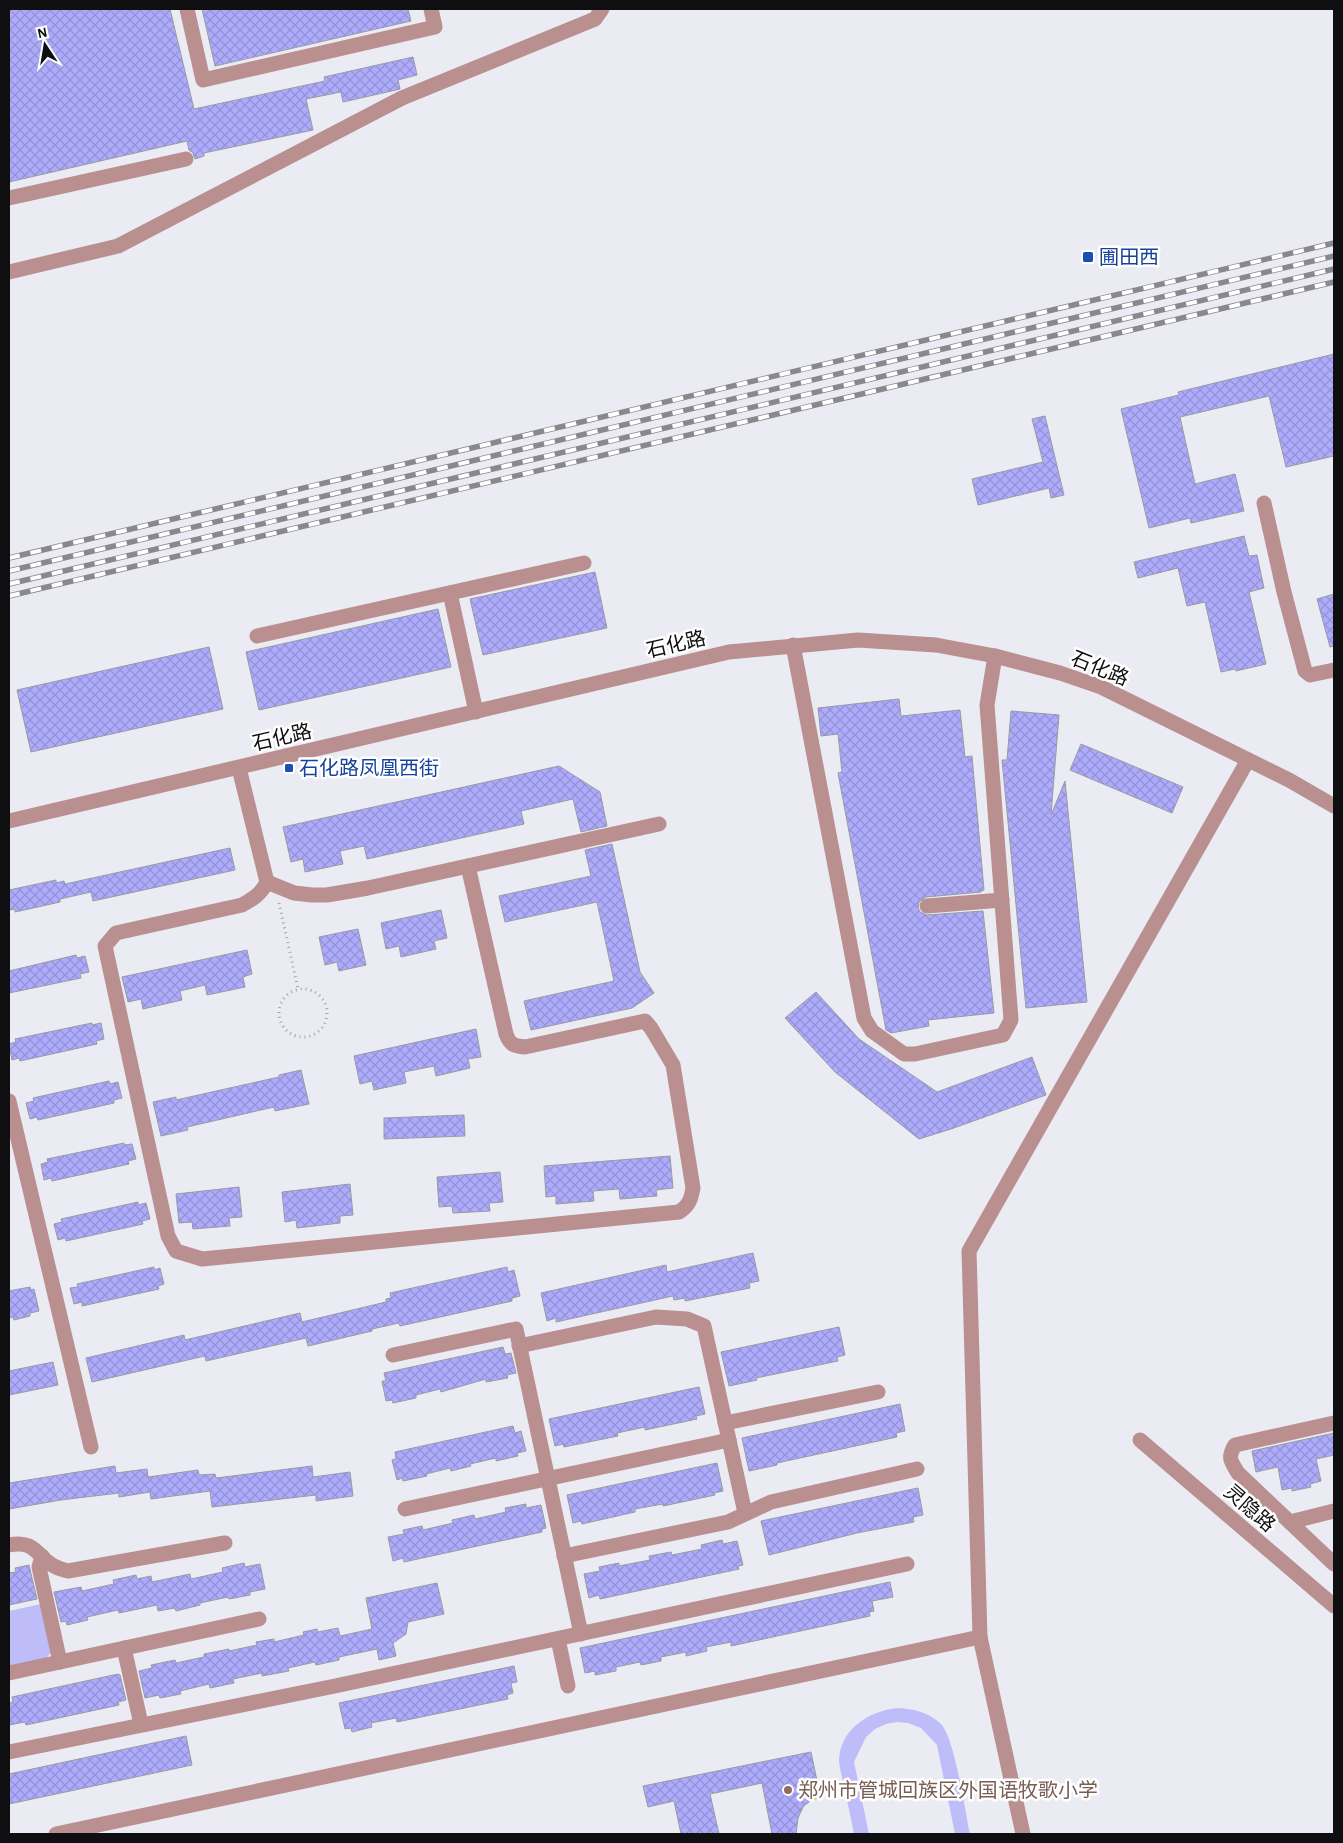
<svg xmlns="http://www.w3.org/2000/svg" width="1343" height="1843" viewBox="0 0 1343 1843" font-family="'Alegreya Sans','Noto Sans SC',sans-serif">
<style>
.grass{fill:#bebdf9}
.building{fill:url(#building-cross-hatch);stroke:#9a9aa1}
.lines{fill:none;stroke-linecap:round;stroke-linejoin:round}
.path{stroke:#a3a4a9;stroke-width:3;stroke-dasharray:1 4;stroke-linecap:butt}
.minor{stroke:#b98f8f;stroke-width:15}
.rail-casing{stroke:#88888e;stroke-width:5.5}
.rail{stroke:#fff;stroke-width:4;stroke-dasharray:11;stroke-linecap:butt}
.transit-dot{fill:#1a4fb4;stroke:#fff;stroke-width:2}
.education-dot{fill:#8d6e63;stroke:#fff;stroke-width:2}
.labels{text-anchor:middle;stroke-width:5;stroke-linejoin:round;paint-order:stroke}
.transit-label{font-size:20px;fill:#164399;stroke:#fff;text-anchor:start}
.street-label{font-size:20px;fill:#0f0f12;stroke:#fff}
.education-label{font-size:20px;fill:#785e54;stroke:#fff;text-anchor:start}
</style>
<defs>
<pattern id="building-cross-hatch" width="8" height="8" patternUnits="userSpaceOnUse" patternTransform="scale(1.25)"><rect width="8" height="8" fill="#aeabfc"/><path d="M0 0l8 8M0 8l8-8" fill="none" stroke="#9492d7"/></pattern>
</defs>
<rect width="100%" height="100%" fill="#ebecf3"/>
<g class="grass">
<polygon points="41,1604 51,1647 50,1654 45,1659 9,1666 9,1611"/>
<path d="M899,1708C914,1709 930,1713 941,1724C955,1739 965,1811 970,1834H955L937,1745L921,1728L908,1723L897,1722L886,1724L875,1729L866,1737L854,1762L869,1834H854C851,1818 847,1801 844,1785C842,1778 840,1769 839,1762C839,1729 870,1710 899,1708Z"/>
</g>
<g class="building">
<polygon points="9,9 170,9 194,109 325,81 324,77 413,57 417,75 398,80 400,89 396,90 343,102 341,92 306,99 313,130 204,153 204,156 195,159 193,153 189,150 187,141 9,182"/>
<polygon points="202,9 408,9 411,21 215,66"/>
<polygon points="1334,354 1334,456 1286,467 1269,396 1180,417 1195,484 1235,474 1244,511 1191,523 1190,518 1149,528 1121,409 1179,395 1178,392"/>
<polygon points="1045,416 1064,495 1051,498 1049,488 978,505 972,479 1043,462 1032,419"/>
<polygon points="1244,536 1249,556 1257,555 1264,588 1249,592 1266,664 1236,671 1235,669 1221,672 1205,602 1187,606 1178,568 1138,578 1134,562"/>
<polygon points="595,572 607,628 483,655 470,599"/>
<polygon points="1334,594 1334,646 1330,647 1317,599"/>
<polygon points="438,609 451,667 259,710 246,652"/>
<polygon points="209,647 223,709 31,752 17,690"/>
<polygon points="899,699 901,716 960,710 965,757 972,756 984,890 981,891 981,892 926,897 919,902 918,907 920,912 927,915 983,911 994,1013 928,1020 929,1026 891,1033 886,1030 838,773 842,772 838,734 821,736 818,708"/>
<polygon points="1011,711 1059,715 1051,815 1065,781 1087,1002 1026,1008 1002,760 1007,760"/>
<polygon points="1081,744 1183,787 1172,813 1070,770"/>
<polygon points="559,766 600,792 607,826 581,832 573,799 521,811 524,824 430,845 367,859 364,846 340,851 343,864 305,872 303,859 291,862 283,827"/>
<polygon points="612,844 640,972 654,993 632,1008 531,1030 524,1001 614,981 597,902 505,922 499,896 591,876 585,850"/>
<polygon points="230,848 235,870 93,901 91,892 60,899 60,902 29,909 15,912 15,909 9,910 9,890 56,880 56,883 64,881 65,884"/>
<polygon points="441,910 447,938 434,941 436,949 401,957 399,946 386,949 381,923"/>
<polygon points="358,929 366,965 339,971 337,962 325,965 319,937"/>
<polygon points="247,950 252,974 243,977 245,987 207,995 205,985 180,991 182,1000 143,1009 141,999 128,1002 122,977"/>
<polygon points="76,955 77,958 85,956 89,972 80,974 81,978 9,993 9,971"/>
<polygon points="816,992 859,1039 937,1092 1032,1057 1046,1095 951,1129 919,1139 835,1072 785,1018"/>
<polygon points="92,1023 92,1025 101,1023 104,1039 96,1041 97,1044 20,1061 19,1058 12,1060 9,1044 16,1042 15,1039"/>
<polygon points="476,1029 481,1057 468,1059 470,1068 436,1076 434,1066 404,1072 406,1083 374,1090 372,1081 360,1084 354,1056"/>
<polygon points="301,1070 309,1104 275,1111 274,1107 187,1127 188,1130 161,1136 153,1102 176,1097 176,1100 279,1077 279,1075"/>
<polygon points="109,1081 110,1084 118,1082 122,1098 114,1100 114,1103 38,1120 37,1117 30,1119 26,1103 34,1101 33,1098"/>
<polygon points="464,1115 465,1136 384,1139 384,1118"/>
<polygon points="124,1143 124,1145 132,1144 136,1159 128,1161 129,1164 52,1181 51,1178 44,1180 41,1164 48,1162 47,1159"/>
<polygon points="670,1156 673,1188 656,1190 657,1196 620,1199 619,1189 593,1191 594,1201 556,1204 556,1196 546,1197 544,1166"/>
<polygon points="500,1172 503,1202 489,1203 490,1211 453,1213 452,1206 439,1207 437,1177"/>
<polygon points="350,1184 353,1215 340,1216 340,1223 297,1228 296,1220 285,1222 282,1192"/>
<polygon points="239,1187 242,1217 229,1218 230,1226 193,1229 192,1222 179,1223 176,1194"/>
<polygon points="138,1202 138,1205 146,1203 150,1219 142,1221 143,1224 66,1241 65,1238 58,1240 54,1224 62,1222 61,1219"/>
<polygon points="753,1253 759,1281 749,1283 750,1288 685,1301 685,1298 674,1300 673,1296 556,1322 556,1318 547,1321 541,1293 666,1265 667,1272"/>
<polygon points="154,1267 154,1270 160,1268 164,1284 158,1286 159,1289 82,1306 82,1302 74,1304 70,1288 78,1287 77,1284"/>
<polygon points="507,1267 508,1272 514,1270 520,1296 512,1298 512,1301 400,1326 399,1323 372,1329 372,1331 308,1346 306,1338 206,1361 205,1356 92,1382 86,1358 184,1335 185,1340 300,1313 302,1322 386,1302 386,1299 391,1298 390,1293"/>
<polygon points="30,1287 31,1290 34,1289 39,1311 30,1313 30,1316 14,1320 13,1317 9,1318 9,1291"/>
<polygon points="839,1327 845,1355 837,1357 838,1361 756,1378 757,1380 729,1386 721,1352"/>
<polygon points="503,1347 505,1354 511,1353 516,1373 507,1375 508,1378 486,1382 486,1379 441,1392 440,1389 416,1395 416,1398 393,1403 392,1400 386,1401 382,1381 386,1381 384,1373"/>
<polygon points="53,1362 58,1385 9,1395 9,1371"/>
<polygon points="699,1387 705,1414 696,1416 697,1419 645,1430 645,1427 617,1433 618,1436 564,1447 563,1444 555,1446 549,1419"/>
<polygon points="900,1404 905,1431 896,1433 897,1437 777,1463 777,1465 749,1471 742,1438"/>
<polygon points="513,1426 515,1433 521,1431 526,1451 517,1453 518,1456 496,1461 496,1458 470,1464 471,1466 451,1471 450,1468 426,1474 427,1476 403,1481 402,1478 397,1480 392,1460 396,1459 395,1452"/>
<polygon points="1334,1433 1334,1455 1316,1459 1321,1481 1310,1484 1311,1487 1292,1491 1292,1488 1282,1490 1278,1467 1256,1472 1252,1451"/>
<polygon points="717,1463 723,1491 714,1493 715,1495 663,1506 663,1504 635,1509 635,1512 582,1524 581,1521 573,1523 567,1495"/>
<polygon points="115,1466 116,1473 147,1469 148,1477 198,1470 199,1475 215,1474 216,1478 312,1466 313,1477 350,1472 353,1496 316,1501 316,1495 212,1507 210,1491 151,1499 150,1492 119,1497 119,1493 61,1500 9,1509 9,1483"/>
<polygon points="918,1488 923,1515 913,1517 914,1522 857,1533 769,1555 761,1521"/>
<polygon points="526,1504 526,1508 541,1505 546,1528 542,1529 542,1532 404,1562 403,1558 393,1561 388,1537 404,1534 403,1530 422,1526 423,1530 453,1523 452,1520 474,1515 475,1519 506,1512 505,1508"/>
<polygon points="722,1540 723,1544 737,1541 743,1565 738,1566 739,1569 600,1599 599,1595 589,1598 584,1574 600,1571 599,1567 619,1563 619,1566 650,1560 649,1556 671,1552 672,1555 702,1549 701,1545"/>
<polygon points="244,1563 245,1567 260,1564 265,1589 250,1592 250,1595 229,1599 228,1597 200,1603 200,1605 176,1611 175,1608 158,1611 157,1605 119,1613 118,1610 87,1617 88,1620 67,1625 66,1621 61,1622 54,1592 81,1587 82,1591 114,1584 113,1580 136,1575 137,1579 151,1576 152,1582 190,1574 191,1579 223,1572 222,1568"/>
<polygon points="29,1565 37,1599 9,1605 9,1573 16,1572 15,1568"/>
<polygon points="890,1582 893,1597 872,1601 874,1611 869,1612 870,1616 731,1646 731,1642 706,1647 707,1651 686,1656 686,1652 661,1657 661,1661 641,1665 640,1662 616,1667 616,1671 595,1675 595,1671 585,1673 580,1648"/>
<polygon points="437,1583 444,1614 408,1622 406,1634 393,1643 396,1656 379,1660 377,1649 339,1657 339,1660 316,1665 315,1662 288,1668 289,1671 262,1676 262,1673 233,1679 234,1683 210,1688 209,1684 180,1691 181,1694 160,1698 159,1695 145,1698 139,1671 152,1668 151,1665 175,1660 176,1663 204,1657 204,1654 229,1649 229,1651 257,1645 256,1642 274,1639 274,1642 304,1635 303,1632 317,1629 318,1632 338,1628 340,1636 372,1629 366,1598"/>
<polygon points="514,1666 517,1682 511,1683 513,1693 507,1695 508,1699 397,1722 396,1718 371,1723 372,1727 352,1732 351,1728 345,1729 339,1703"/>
<polygon points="118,1674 120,1675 126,1700 118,1702 119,1705 26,1725 25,1722 9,1725 9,1703 13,1702 12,1697"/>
<polygon points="186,1736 192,1765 9,1804 9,1774"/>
<polygon points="811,1752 819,1790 816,1791 818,1798 811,1800 803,1807 798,1818 796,1834 772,1834 762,1783 710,1794 719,1834 681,1834 674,1801 648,1807 643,1786"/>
</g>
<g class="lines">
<g class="path">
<polyline points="279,903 298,989"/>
<circle cx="303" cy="1013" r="24"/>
</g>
<g class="minor">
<polyline points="187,9 203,80 435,27 431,9"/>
<polyline points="9,198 186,159"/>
<polyline points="9,272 118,246 402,98 595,19 602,9"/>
<polyline points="1264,503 1284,592 1305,671 1310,675 1334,670"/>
<polyline points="450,593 476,712"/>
<polyline points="257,636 584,563"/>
<polyline points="793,645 864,1018 872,1031 904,1054 915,1054 1003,1035 1011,1020 987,705 995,656"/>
<path d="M239,768L267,882C261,894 253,899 242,905L116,933L105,946L168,1236L176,1251L202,1259L679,1212C689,1206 691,1199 693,1188L673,1065L651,1028L645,1021L525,1047C514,1046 510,1045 506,1034L468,866"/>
<polyline points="9,821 729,652 858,640 936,645 995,656 1060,673 1101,687 1289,780 1334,806"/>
<polyline points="267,882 294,893 312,895 327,895 368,888 659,824"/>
<polyline points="927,906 1002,900"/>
<polyline points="9,1101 91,1447"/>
<polyline points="519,1346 656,1317 687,1319 704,1326 745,1513"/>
<polyline points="393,1355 516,1329 581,1634"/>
<polyline points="725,1423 878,1392"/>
<path d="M1334,1423L1235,1445C1227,1458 1231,1461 1238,1473L1334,1564"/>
<polyline points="1140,1440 1334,1606"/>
<polyline points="405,1509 729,1440"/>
<polyline points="1290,1522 1334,1511"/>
<path d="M9,1545C37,1539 37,1559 56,1567C60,1569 64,1570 68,1571L225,1543"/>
<polyline points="42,1556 39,1567 60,1662"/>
<polyline points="564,1556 728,1522 771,1502 917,1469"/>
<polyline points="558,1639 568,1686"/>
<polyline points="124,1648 141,1724"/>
<polyline points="9,1673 259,1619"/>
<polyline points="9,1752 335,1686 907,1564"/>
<polyline points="56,1834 980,1637"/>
<polyline points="1023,1834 980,1637 969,1251 1248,760"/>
</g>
<g class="rail-casing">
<g id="rail">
<polyline points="9,558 1334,243"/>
<polyline points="9,571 1334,256"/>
<polyline points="9,584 1334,269"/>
<polyline points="9,596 1334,282"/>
</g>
</g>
<use href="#rail" class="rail"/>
</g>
<g class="transit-dot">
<rect x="1082" y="251" width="12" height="12" rx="2.5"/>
<rect x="284" y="763" width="10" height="10" rx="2.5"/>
</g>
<circle class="education-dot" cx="788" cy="1790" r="5"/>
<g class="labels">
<g class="transit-label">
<text x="1099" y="264">圃田西</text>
<text x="299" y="775">石化路凤凰西街</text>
</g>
<g class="street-label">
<text transform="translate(676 644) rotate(-13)" y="7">石化路</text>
<text transform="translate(1100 668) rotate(22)" y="7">石化路</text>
<text transform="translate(282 737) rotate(-13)" y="7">石化路</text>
<text transform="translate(1250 1508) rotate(41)" y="7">灵隐路</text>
</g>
<g class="education-label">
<text x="798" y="1797">郑州市管城回族区外国语牧歌小学</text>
</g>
</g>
<rect width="1343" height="1843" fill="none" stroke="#0f0f12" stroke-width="20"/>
<g transform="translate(45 45) rotate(348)" stroke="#ffffff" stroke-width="4" paint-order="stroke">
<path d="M0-4L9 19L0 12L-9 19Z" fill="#0f0f12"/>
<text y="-8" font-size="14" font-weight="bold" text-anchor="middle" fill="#0f0f12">N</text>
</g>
</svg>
